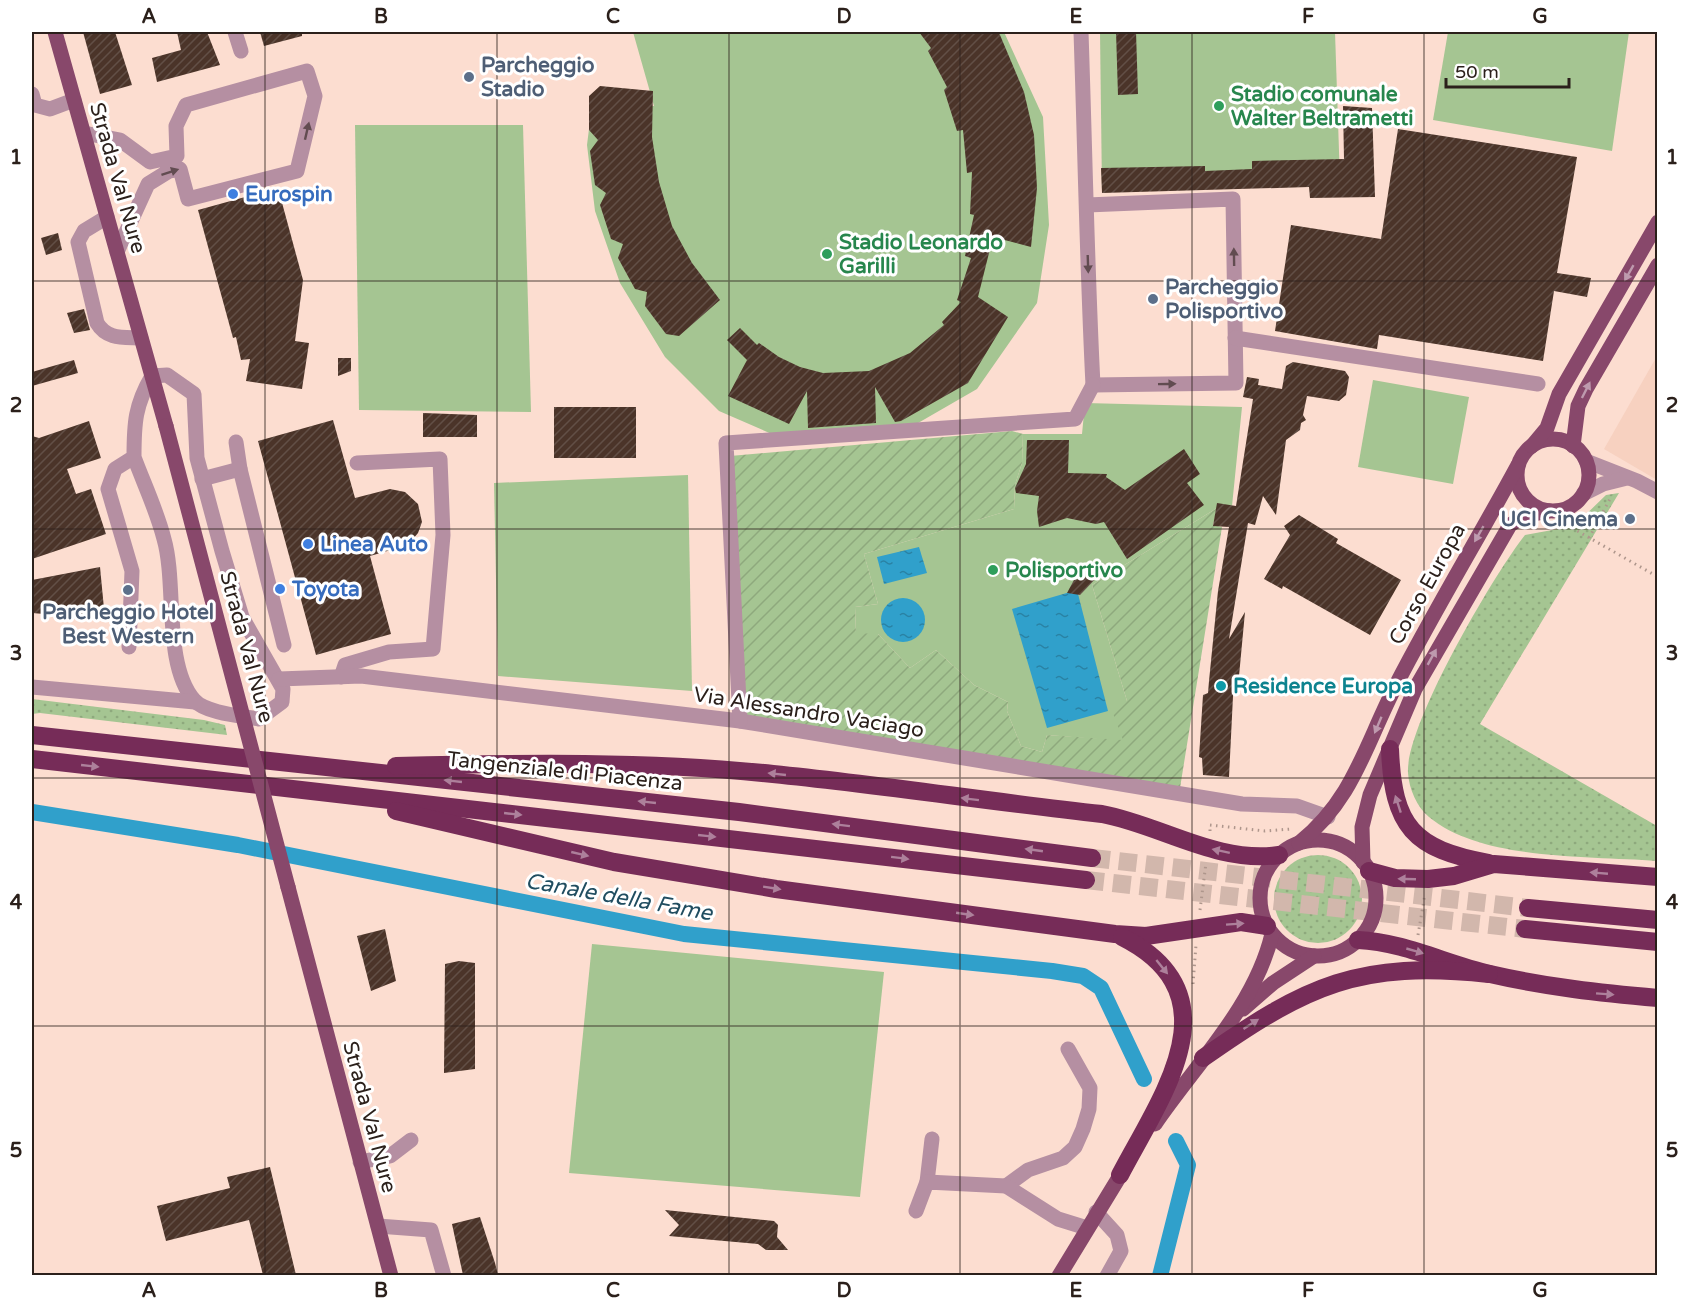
<svg xmlns="http://www.w3.org/2000/svg" width="1689" height="1307" viewBox="0 0 1689 1307" font-family="'Varela Round',sans-serif">
<style>
.built{fill:#f7d1c0}
.grass{fill:url(#grass-dots)}
.park{fill:#a5c592}
.garden{fill:url(#garden-furrows)}
.water{fill:url(#water-ripples)}
.lines{fill:none;stroke-linecap:round;stroke-linejoin:round}
.canal{stroke:#30a0cb;stroke-width:16}
.building{fill:url(#building-hatch)}
.highway-tunnel{stroke:#d2b7ac;stroke-width:18;stroke-dasharray:18 9;stroke-linecap:butt}
.path{stroke:#ae968c;stroke-width:3;stroke-dasharray:1.5 4.5;stroke-linecap:butt}
.minor{stroke:#b58fa2;stroke-width:15}
.major{stroke:#88486b;stroke-width:15}
.highway{stroke:#762c58;stroke-width:18}
.major-bridge{stroke:#88486b;stroke-width:15}
.oneway{fill:#624c51}
.oneway2{fill:#be9aae}
.oneway3{fill:#ad809b}
.grid{fill:none;stroke:#2b201b;stroke-width:1.5;stroke-opacity:0.55}
.service-dot{fill:#5c6f8a;stroke:#fff;stroke-width:2}
.leisure-dot{fill:#2e9e5b;stroke:#fff;stroke-width:2}
.shop-dot{fill:#3f7fe0;stroke:#fff;stroke-width:2}
.culture-dot{fill:#0f9aa8;stroke:#fff;stroke-width:2}
.labels{text-anchor:middle;stroke-width:6;stroke-linejoin:round;paint-order:stroke}
.service-label{font-size:21px;font-weight:bold;fill:#4e5e75;stroke:#fff;text-anchor:start}
.leisure-label{font-size:21px;font-weight:bold;fill:#27864d;stroke:#fff;text-anchor:start}
.street-label{font-size:21px;fill:#2b201b;stroke:#fff}
.shop-label{font-size:21px;font-weight:bold;fill:#366cbe;stroke:#fff;text-anchor:start}
.culture-label{font-size:21px;font-weight:bold;fill:#0d838f;stroke:#fff;text-anchor:start}
.water-label{font-size:22px;font-style:italic;fill:#204d60;stroke:#fff}
.neatline{fill:none;stroke:#2b201b;stroke-width:2}
.grid-label{font-size:20px;text-anchor:middle;font-weight:bold;fill:#2b201b}
</style>
<defs>
<pattern id="grass-dots" width="8" height="8" patternUnits="userSpaceOnUse" patternTransform="scale(1.5)"><rect width="8" height="8" fill="#a5c592"/><path d="M2 2h.1M6 6h.1" fill="none" stroke="#8ea97d" stroke-width="1.8" stroke-linecap="round"/></pattern>
<pattern id="garden-furrows" width="10" height="10" patternUnits="userSpaceOnUse" patternTransform="scale(1.5)"><rect width="10" height="10" fill="#a5c592"/><path d="M-1 1l2-2M0 10L10 0M9 11l2-2" fill="none" stroke="#8ea97d"/></pattern>
<pattern id="water-ripples" width="26" height="14" patternUnits="userSpaceOnUse" patternTransform="scale(1.5)"><rect width="26" height="14" fill="#30a0cb"/><path d="M2 4q2-2 4 0t4 0M15 11q2-2 4 0t4 0" fill="none" stroke="#2982a4"/></pattern>
<pattern id="building-hatch" width="6" height="6" patternUnits="userSpaceOnUse" patternTransform="scale(1.5)"><rect width="6" height="6" fill="#4b3429"/><path d="M-1 1l2-2M0 6l6-6M5 7l2-2" fill="none" stroke="#624f46"/></pattern>
</defs>
<rect width="100%" height="100%" fill="#fcddd0"/>
<polygon class="built" points="1657,356 1657,480 1604,449"/>
<g class="grass">
<path d="M1619,493L1480,724L1657,826V861C1590,856 1482,861 1429,817C1417,807 1409,789 1408,773C1405,726 1494,574 1525,535L1574,526L1606,495Z"/>
<polygon points="32,699 204,720 225,725 227,735 40,713 32,714"/>
<circle cx="1318" cy="899" r="44"/>
</g>
<g class="park">
<polygon points="633,32 1004,32 1043,117 1049,225 1037,303 977,389 899,434 797,445 719,411 665,357 620,283 595,211 587,145 592,105 654,106"/>
<polygon points="1100,32 1335,32 1340,181 1102,191"/>
<polygon points="1448,32 1629,32 1612,151 1433,120"/>
<polygon points="355,125 523,125 531,412 359,410"/>
<polygon points="1373,380 1469,397 1453,484 1358,467"/>
<polygon points="1085,403 1242,407 1232,506 1217,508 1092,585 1127,701 1123,741 1047,735 1042,752 1021,746 1007,711 1008,702 974,685 936,650 910,668 878,634 856,634 855,607 878,604 864,554 1014,509 1015,485 1022,463 1023,434 1082,434"/>
<polygon points="688,475 692,691 498,676 494,483"/>
<polygon points="592,944 884,972 860,1197 569,1173"/>
</g>
<polygon class="garden" points="1012,431 1023,434 1022,463 1015,485 1014,509 864,554 878,604 855,607 856,633 878,634 910,668 936,650 974,685 1008,702 1007,711 1021,746 1042,752 1047,735 1123,740 1111,708 1127,701 1092,585 1217,508 1213,525 1222,527 1180,788 746,720 730,456"/>
<g class="water">
<polygon points="919,547 927,573 884,584 877,557"/>
<polygon points="1077,590 1108,711 1047,728 1012,609"/>
<circle cx="903" cy="620" r="22"/>
</g>
<g class="lines">
<g class="canal">
<polyline points="32,812 238,845 684,934 1052,971 1083,976 1101,988 1144,1079"/>
<polyline points="1160,1276 1188,1165 1176,1141"/>
</g>
</g>
<g class="building">
<polygon points="83,32 115,32 132,85 100,94"/>
<polygon points="177,32 207,32 220,65 157,82 152,58 181,50"/>
<polygon points="260,32 302,32 302,36 264,46"/>
<polygon points="919,32 998,32 1000,35 1024,92 1034,135 1037,188 1031,247 993,237 978,297 1008,317 968,383 901,421 895,422 875,387 876,423 808,428 807,391 789,424 728,396 747,360 727,340 740,328 757,345 759,343 779,357 800,367 823,373 869,371 910,353 944,325 942,322 961,302 957,300 971,258 965,256 974,215 970,214 972,172 967,173 963,130 957,131 944,90 947,87 928,51 931,48"/>
<polygon points="1116,32 1136,32 1138,94 1118,95"/>
<polygon points="600,86 653,91 652,137 659,182 672,226 692,263 720,300 679,336 666,334 645,306 647,292 635,289 618,258 623,244 611,239 600,205 606,193 595,185 590,151 598,140 589,130 589,96"/>
<polygon points="1343,106 1372,108 1375,197 1310,198 1309,187 1102,193 1101,168 1205,166 1205,171 1252,169 1252,161 1344,159"/>
<polygon points="1398,129 1577,157 1557,273 1591,278 1587,297 1554,291 1543,361 1379,335 1377,349 1275,331 1291,225 1381,239"/>
<polygon points="278,188 303,280 295,341 309,343 302,389 246,381 250,359 241,360 236,337 233,338 198,210"/>
<polygon points="58,233 62,250 46,255 41,238"/>
<polygon points="84,309 90,330 74,333 67,313"/>
<polygon points="338,358 351,358 351,371 338,376"/>
<polygon points="74,360 78,373 32,386 32,372"/>
<polygon points="1293,362 1345,371 1349,377 1346,395 1339,401 1307,396 1303,415 1306,420 1301,423 1300,430 1286,440 1276,515 1263,496 1255,525 1248,523 1229,639 1245,612 1239,676 1234,676 1229,777 1203,775 1202,758 1199,757 1203,695 1208,693 1209,681 1218,591 1229,527 1213,526 1217,503 1236,506 1253,399 1243,397 1247,377 1259,379 1258,385 1282,389 1286,366"/>
<rect x="554" y="407" width="82" height="51"/>
<polygon points="423,413 477,415 477,437 423,437"/>
<polygon points="333,420 355,498 390,489 405,492 418,504 422,522 418,533 408,545 370,556 391,634 316,655 258,441"/>
<polygon points="89,421 101,458 67,469 76,494 91,489 106,534 32,559 32,436 39,438"/>
<polygon points="1027,440 1069,440 1068,473 1107,474 1106,477 1125,490 1184,449 1200,474 1187,483 1204,505 1127,559 1104,522 1096,524 1067,518 1039,527 1037,511 1039,496 1016,493 1015,488 1026,464"/>
<polygon points="1299,515 1338,539 1336,543 1401,580 1370,635 1283,586 1282,589 1264,579 1290,535 1284,526"/>
<polygon points="100,567 105,619 32,613 32,580"/>
<polygon points="1100,574 1080,595 1067,593 1074,580"/>
<polygon points="385,929 396,981 371,991 357,936"/>
<polygon points="459,961 475,963 475,1069 444,1073 445,964"/>
<polygon points="270,1167 296,1275 263,1275 249,1220 166,1241 157,1206 230,1188 227,1177"/>
<polygon points="665,1210 774,1221 778,1225 777,1237 788,1250 766,1250 758,1244 669,1236 679,1225"/>
<polygon points="480,1217 495,1263 498,1275 463,1275 452,1224"/>
</g>
<g class="lines">
<g class="highway-tunnel">
<polyline points="1092,858 1528,908"/>
<polyline points="1086,880 1525,929"/>
</g>
<g class="path">
<polyline points="1567,525 1658,577"/>
<polyline points="1589,538 1611,497"/>
<polyline points="1210,831 1210,825 1265,831 1291,829"/>
<polyline points="1200,910 1206,863"/>
<polyline points="1418,935 1425,894"/>
<polyline points="1193,984 1196,945"/>
</g>
<g class="minor">
<polyline points="235,32 241,51"/>
<path d="M1081,32C1085,149 1087,267 1093,385L1236,383L1233,199L1087,205"/>
<polyline points="32,94 35,105 50,109 74,100"/>
<polyline points="84,133 120,140 150,162 177,156 176,126 186,105 307,71 315,96 297,171 188,199 180,169 169,171 148,184 117,252"/>
<path d="M107,217L84,231L78,242L97,323C107,340 124,337 141,338"/>
<polyline points="1235,338 1538,384"/>
<polyline points="236,442 240,469"/>
<polyline points="1586,461 1637,481 1658,492"/>
<polyline points="202,479 240,469 284,645"/>
<polyline points="1583,494 1603,484 1627,478"/>
<path d="M129,647L132,571L108,489L115,469L134,457C144,484 157,511 164,539C177,584 163,664 194,700C205,713 242,716 259,719L282,702L283,689L242,617L222,551L197,458L194,394L167,375L152,376C135,405 134,423 134,457"/>
<polyline points="341,677 345,665 389,652 433,649 443,535 440,459 357,463"/>
<polyline points="279,679 361,676 740,721 1242,804 1297,806 1328,817"/>
<polyline points="32,687 195,702"/>
<polyline points="740,721 726,443 1075,419 1093,385"/>
<polyline points="360,1162 390,1156 411,1140"/>
<polyline points="927,1182 932,1139"/>
<polyline points="1006,1186 1028,1170 1063,1158 1075,1147 1083,1129 1089,1109 1090,1088 1068,1049"/>
<polyline points="916,1211 927,1182 1006,1186 1058,1219 1087,1228"/>
<polyline points="1096,1212 1117,1235 1121,1251 1107,1276"/>
<polyline points="378,1226 431,1230 444,1276"/>
</g>
<g class="major">
<polyline points="55,32 166,426"/>
<circle cx="1553" cy="475" r="36"/>
<polyline points="1532,446 1547,428 1559,394 1658,222"/>
<polyline points="1573,446 1578,406 1586,389 1658,265"/>
<circle cx="1318" cy="898" r="58"/>
<path d="M1299,843C1354,799 1365,745 1396,685C1434,611 1478,539 1518,465"/>
<polyline points="1363,862 1362,827 1370,795 1415,689 1510,525 1524,516 1549,511"/>
<polyline points="288,887 391,1276"/>
<polyline points="1243,1009 1273,983 1314,956"/>
<path d="M1155,1124C1196,1064 1255,1006 1272,934"/>
<polyline points="1059,1276 1126,1166"/>
</g>
<g class="highway">
<polyline points="32,735 739,812 1092,858"/>
<path d="M1390,749C1393,827 1413,849 1489,863"/>
<polyline points="32,759 1086,880"/>
<path d="M396,766C521,763 648,761 773,774C883,785 992,802 1102,814C1161,825 1217,864 1279,855"/>
<polyline points="396,811 614,862 776,889 1115,934 1146,936 1241,922 1267,926"/>
<polyline points="1369,871 1395,878 1428,879 1454,876 1494,864 1658,877"/>
<polyline points="1528,908 1658,920"/>
<polyline points="1525,929 1658,942"/>
<path d="M1358,940C1404,942 1446,964 1490,974C1546,987 1601,993 1658,998"/>
<path d="M1203,1058C1307,985 1359,960 1489,974"/>
<path d="M1120,1175C1162,1095 1237,995 1122,937"/>
</g>
<polyline class="major-bridge" points="166,426 288,887"/>
</g>
<defs><path id="oneway-solid" d="M-6-.8H1V-3.2L6.5 0L1 3.2V.8H-6Z" transform="scale(1.5)"/></defs>
<g class="oneway">
<use href="#oneway-solid" transform="translate(307 131) rotate(-77)"/>
<use href="#oneway-solid" transform="translate(170 172) rotate(-18)"/>
<use href="#oneway-solid" transform="translate(1234 257) rotate(-91)"/>
<use href="#oneway-solid" transform="translate(1088 264) rotate(88)"/>
<use href="#oneway-solid" transform="translate(1167 384) rotate(-1)"/>
</g>
<g class="oneway2">
<use href="#oneway-solid" transform="translate(1629 273) rotate(120)"/>
<use href="#oneway-solid" transform="translate(1586 390) rotate(-63)"/>
<use href="#oneway-solid" transform="translate(1479 534) rotate(120)"/>
<use href="#oneway-solid" transform="translate(1432 657) rotate(-61)"/>
<use href="#oneway-solid" transform="translate(1378 725) rotate(113)"/>
</g>
<g class="oneway3">
<use href="#oneway-solid" transform="translate(90 766) rotate(6)"/>
<use href="#oneway-solid" transform="translate(777 774) rotate(-174)"/>
<use href="#oneway-solid" transform="translate(453 781) rotate(-174)"/>
<use href="#oneway-solid" transform="translate(970 799) rotate(-173)"/>
<use href="#oneway-solid" transform="translate(647 802) rotate(-174)"/>
<use href="#oneway-solid" transform="translate(1398 804) rotate(-108)"/>
<use href="#oneway-solid" transform="translate(513 814) rotate(6)"/>
<use href="#oneway-solid" transform="translate(841 825) rotate(-173)"/>
<use href="#oneway-solid" transform="translate(707 836) rotate(6)"/>
<use href="#oneway-solid" transform="translate(1034 850) rotate(-172)"/>
<use href="#oneway-solid" transform="translate(1221 851) rotate(-168)"/>
<use href="#oneway-solid" transform="translate(580 854) rotate(13)"/>
<use href="#oneway-solid" transform="translate(900 858) rotate(7)"/>
<use href="#oneway-solid" transform="translate(1599 873) rotate(-175)"/>
<use href="#oneway-solid" transform="translate(1407 879) rotate(-178)"/>
<use href="#oneway-solid" transform="translate(772 888) rotate(9)"/>
<use href="#oneway-solid" transform="translate(965 914) rotate(8)"/>
<use href="#oneway-solid" transform="translate(1235 924) rotate(-4)"/>
<use href="#oneway-solid" transform="translate(1415 951) rotate(16)"/>
<use href="#oneway-solid" transform="translate(1162 967) rotate(51)"/>
<use href="#oneway-solid" transform="translate(1605 994) rotate(4)"/>
<use href="#oneway-solid" transform="translate(1251 1024) rotate(-33)"/>
</g>
<path class="grid" d="M265,32V1276M497,32V1276M729,32V1276M960,32V1276M1192,32V1276M1424,32V1276M32,281H1658M32,529H1658M32,778H1658M32,1026H1658"/>
<g class="service-dot">
<circle cx="469" cy="77" r="6"/>
<circle cx="1153" cy="299" r="6"/>
<circle cx="1630" cy="519" r="6"/>
<circle cx="128" cy="590" r="6"/>
</g>
<g class="leisure-dot">
<circle cx="1219" cy="106" r="6"/>
<circle cx="827" cy="254" r="6"/>
<circle cx="993" cy="570" r="6"/>
</g>
<g class="shop-dot">
<circle cx="233" cy="194" r="6"/>
<circle cx="308" cy="544" r="6"/>
<circle cx="280" cy="589" r="6"/>
</g>
<circle class="culture-dot" cx="1221" cy="686" r="6"/>
<g class="labels">
<g class="service-label">
<text x="481" y="72">Parcheggio<tspan x="481" dy="24">Stadio</tspan></text>
<text x="1165" y="294">Parcheggio<tspan x="1165" dy="24">Polisportivo</tspan></text>
<text x="1618" y="526" text-anchor="end">UCI Cinema</text>
<text x="128" y="619" text-anchor="middle">Parcheggio Hotel<tspan x="128" dy="24">Best Western</tspan></text>
</g>
<g class="leisure-label">
<text x="1231" y="101">Stadio comunale<tspan x="1231" dy="24">Walter Beltrametti</tspan></text>
<text x="839" y="249">Stadio Leonardo<tspan x="839" dy="24">Garilli</tspan></text>
<text x="1005" y="577">Polisportivo</text>
</g>
<g class="street-label">
<text transform="translate(118 178) rotate(74)" y="7">Strada Val Nure</text>
<text transform="translate(1427 584) rotate(-61)" y="7">Corso Europa</text>
<text transform="translate(247 647) rotate(75)" y="7">Strada Val Nure</text>
<text transform="translate(809 712) rotate(9)" y="7">Via Alessandro Vaciago</text>
<text transform="translate(565 771) rotate(6)" y="7">Tangenziale di Piacenza</text>
<text transform="translate(370 1117) rotate(75)" y="7">Strada Val Nure</text>
</g>
<g class="shop-label">
<text x="245" y="201">Eurospin</text>
<text x="320" y="551">Linea Auto</text>
<text x="292" y="596">Toyota</text>
</g>
<g class="culture-label">
<text x="1233" y="693">Residence Europa</text>
</g>
<g class="water-label">
<text transform="translate(619 896) rotate(10)" y="8">Canale della Fame</text>
</g>
</g>
<rect width="1689" height="1307" fill="none" stroke="#ffffff" stroke-width="66"/>
<path d="M1446 78v9h123v-9" fill="none" stroke="#2b201b" stroke-width="3"/>
<text x="1455" y="78" font-size="18" fill="#2b201b" stroke="#ffffff" stroke-width="4.5" paint-order="stroke">50 m</text>
<rect x="33" y="33" width="1623" height="1241" class="neatline"/>
<g class="grid-label">
<text x="149" y="23">A</text>
<text x="381" y="23">B</text>
<text x="613" y="23">C</text>
<text x="844" y="23">D</text>
<text x="1076" y="23">E</text>
<text x="1308" y="23">F</text>
<text x="1540" y="23">G</text>
<text x="16" y="164">1</text>
<text x="1672" y="164">1</text>
<text x="16" y="412">2</text>
<text x="1672" y="412">2</text>
<text x="16" y="660">3</text>
<text x="1672" y="660">3</text>
<text x="16" y="909">4</text>
<text x="1672" y="909">4</text>
<text x="16" y="1157">5</text>
<text x="1672" y="1157">5</text>
<text x="149" y="1297">A</text>
<text x="381" y="1297">B</text>
<text x="613" y="1297">C</text>
<text x="844" y="1297">D</text>
<text x="1076" y="1297">E</text>
<text x="1308" y="1297">F</text>
<text x="1540" y="1297">G</text>
</g>
</svg>
